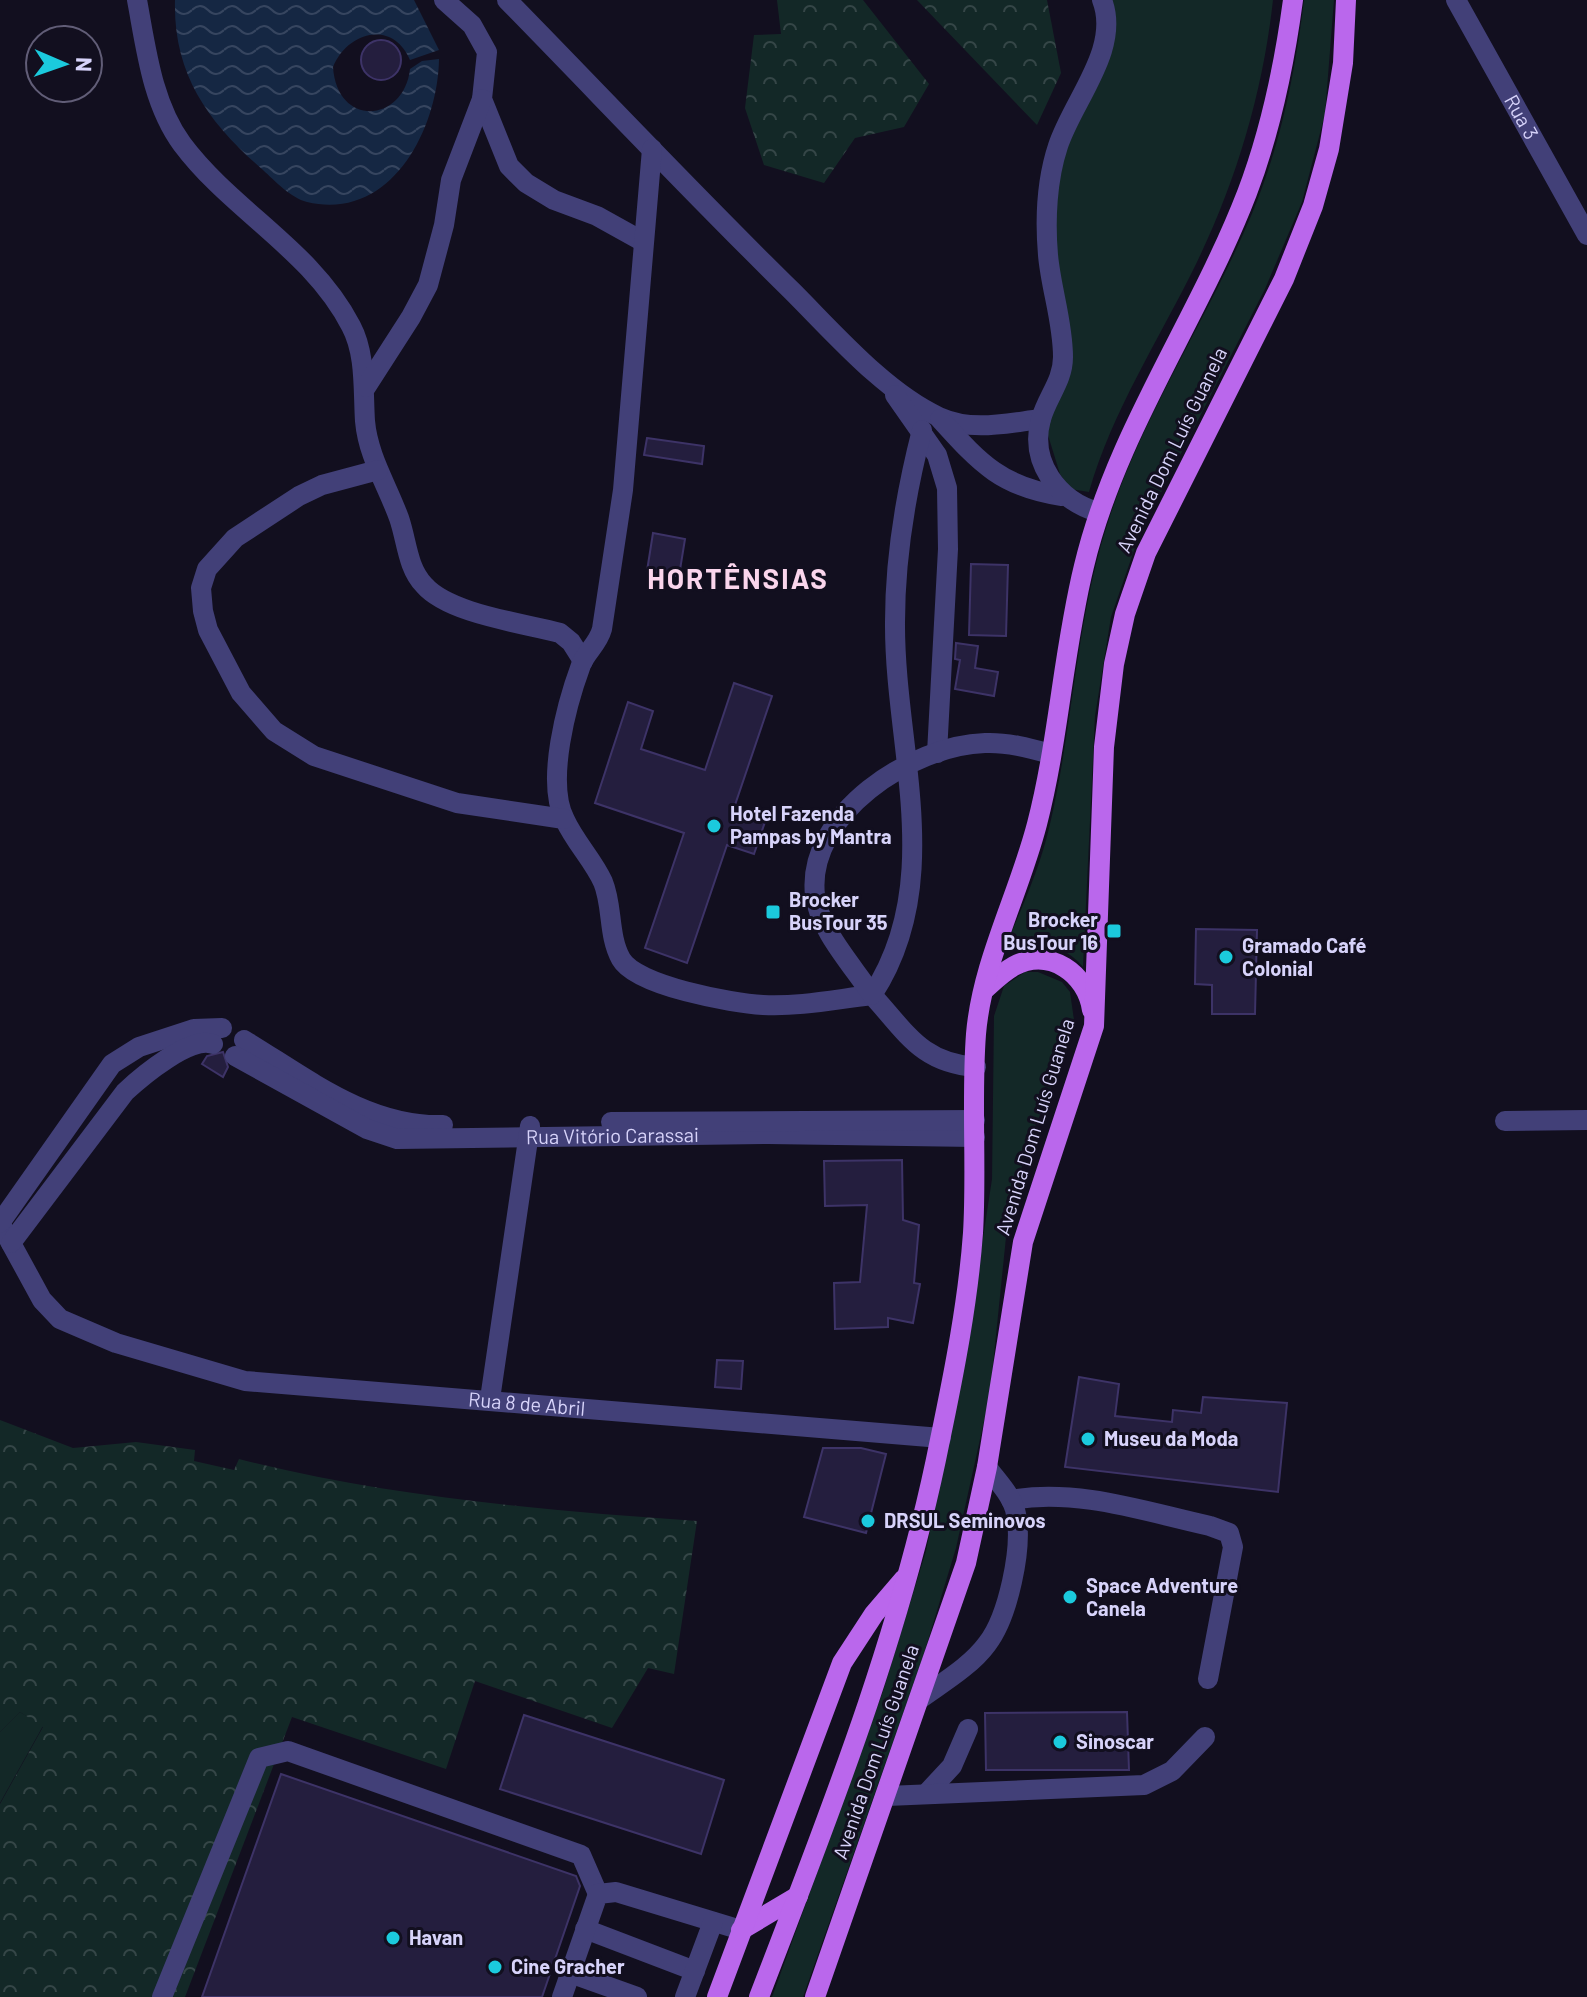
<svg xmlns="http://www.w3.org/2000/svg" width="1587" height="1997" viewBox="0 0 1587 1997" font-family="Barlow,sans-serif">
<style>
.grass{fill:#132827}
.forest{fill:url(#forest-crowns)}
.water{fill:url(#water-waves)}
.building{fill:#241e3e;stroke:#3d3367;stroke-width:2}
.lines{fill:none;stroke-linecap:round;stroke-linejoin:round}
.minor{stroke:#424078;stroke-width:20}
.major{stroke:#ba67ec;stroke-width:20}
.poi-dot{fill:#1bcadd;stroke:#120f1f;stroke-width:3}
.labels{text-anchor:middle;stroke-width:6;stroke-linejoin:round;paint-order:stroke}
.street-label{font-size:20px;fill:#d7d3fa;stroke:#120f1f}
.poi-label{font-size:20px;font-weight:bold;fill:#d7d3fa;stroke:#120f1f;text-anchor:start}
.district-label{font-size:28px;font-weight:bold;letter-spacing:2px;fill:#fad5ec;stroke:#120f1f}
</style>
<defs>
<pattern id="forest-crowns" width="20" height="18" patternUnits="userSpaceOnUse" patternTransform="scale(2)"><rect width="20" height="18" fill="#132827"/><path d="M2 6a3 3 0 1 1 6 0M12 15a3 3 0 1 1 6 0" fill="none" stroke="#354647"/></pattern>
<pattern id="water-waves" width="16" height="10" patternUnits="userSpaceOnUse" patternTransform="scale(2)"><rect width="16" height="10" fill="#152743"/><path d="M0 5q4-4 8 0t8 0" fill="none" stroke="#36455f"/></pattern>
</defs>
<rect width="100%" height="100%" fill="#120f1f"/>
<g class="grass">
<path d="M1110,0H1273C1263,91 1237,179 1197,262C1160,338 1112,411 1089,492L1070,489L1060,474L1047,432L1048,419L1068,377L1052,201L1060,156L1108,59L1116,27Z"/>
<path d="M1304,0H1334L1325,114L1302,202L1265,289L1139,536L1111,617L1095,716L1083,967C1062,941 1031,941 1002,954C1020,912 1040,869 1050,824C1074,722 1076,616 1110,516C1145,411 1208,318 1251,216C1280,147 1295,75 1304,0Z"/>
<polygon points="1025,972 1038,972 1062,982 1070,992 1074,1020 1065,1055 1032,1134 1009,1208 990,1394 956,1548 923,1657 803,1997 772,1997 883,1691 926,1551 964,1362 992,1179 994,1016 1004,986"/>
<polygon points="20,1712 43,1726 0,1803 0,1732"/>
</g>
<g class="forest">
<polygon points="777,0 863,0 929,84 904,127 855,138 824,183 764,165 745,108 754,35 781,34"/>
<polygon points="917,0 1047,0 1061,73 1037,125"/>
<path d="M0,1420L73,1448L136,1442L195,1450L194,1461L234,1470L239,1459C388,1497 543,1510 697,1521L674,1674L648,1668L612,1728L475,1681L446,1769L292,1717L185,1997H0V1804L43,1727L20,1712L0,1732Z"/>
</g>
<path class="water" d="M175,0H414L439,50L410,60C393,20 348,31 333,67C337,128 404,123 410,69L422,61L439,59C438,129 391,222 307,202C291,198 275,181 263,170C209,123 173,75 175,0Z"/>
<g class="building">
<circle cx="381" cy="60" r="20"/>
<polygon points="647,438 704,446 702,464 644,455"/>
<polygon points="653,533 685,539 679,576 647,571"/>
<polygon points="971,564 1008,565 1006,636 969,635"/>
<polygon points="956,643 978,646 975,668 998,672 994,696 955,689 960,660 955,659"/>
<polygon points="734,683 772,696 734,808 766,819 754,854 727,845 687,963 645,948 684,833 595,803 628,702 653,711 641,749 705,770"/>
<polygon points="1196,929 1257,930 1255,1014 1212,1014 1212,985 1195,984"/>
<polygon points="223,1052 228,1067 223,1077 202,1064 207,1056"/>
<polygon points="902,1160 903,1220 919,1225 914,1283 920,1284 913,1323 888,1318 888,1327 835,1329 834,1283 860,1282 867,1205 825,1206 824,1161"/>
<polygon points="717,1360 743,1361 741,1389 715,1387"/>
<polygon points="1079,1377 1119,1384 1115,1416 1172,1422 1173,1410 1201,1413 1203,1397 1287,1403 1278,1492 1065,1467"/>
<polygon points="823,1448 861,1448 886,1454 866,1533 804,1517"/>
<polygon points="1127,1712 1129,1770 986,1770 985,1713"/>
<polygon points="524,1715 724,1780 701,1854 500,1789"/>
<polygon points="281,1774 576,1876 580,1886 542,1997 202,1997"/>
</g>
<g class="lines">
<g class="minor">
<path d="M137,0C146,48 152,103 182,144C232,211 312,250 351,326C366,354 363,390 365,421C368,456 387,485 399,518C407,541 407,567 424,585C449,614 523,623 560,633L571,642L583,661"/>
<polyline points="444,0 472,25 487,52 482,99 509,166 526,183 554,200 597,216 642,241"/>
<path d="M507,0C602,97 695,196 792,291C834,333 885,392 939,417C972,432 1007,423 1041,419"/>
<path id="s1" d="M1456,0L1587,235"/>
<path d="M652,149L623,490L602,629C598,644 586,652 581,665C567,703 545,782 565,820C575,842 593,860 603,882C613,906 608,936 621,959C636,986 732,1003 763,1005C799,1007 837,999 872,995C907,1033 921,1063 976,1067"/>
<polyline points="366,387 411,317 428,285 444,225 451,180 482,99"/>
<polyline points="895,395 937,455 947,488 948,549 937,753"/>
<path d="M940,419C980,463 1001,487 1062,496"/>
<path d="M922,430C906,492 895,558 895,622C894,747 947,881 872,995C854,967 819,930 815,895C806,814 912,745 985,743C1007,742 1029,748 1051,754"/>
<polyline points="378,470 322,485 299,496 235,538 207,569 201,588 203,611 208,630 241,693 274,731 314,756 457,803 564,819"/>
<path d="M1098,512C1058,501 1029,462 1041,419C1047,397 1063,381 1063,357C1063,322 1051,289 1048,255C1045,220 1047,179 1058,146C1073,100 1121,49 1102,0"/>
<path d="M244,1040C307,1078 367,1127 443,1125"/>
<path id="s2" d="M235,1056L367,1129L397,1139L768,1134L975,1137"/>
<polyline points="1505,1121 1587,1120"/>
<polyline points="611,1122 975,1120"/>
<path id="s3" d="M0,1223L42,1300L60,1319L116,1343L245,1381L941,1438"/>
<polyline points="0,1223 112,1064 139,1047 194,1029 222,1028"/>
<path d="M11,1243L125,1092C141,1077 191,1035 213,1044"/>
<polyline points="490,1399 530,1126"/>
<path d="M1011,1500C1077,1488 1146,1512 1210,1526L1229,1533L1233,1547L1208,1679"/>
<path d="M920,1699C942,1683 971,1666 987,1644C1008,1617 1023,1548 1016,1514C1013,1496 997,1481 987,1467"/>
<polyline points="926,1794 952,1766 968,1729"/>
<polyline points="887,1796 1144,1785 1172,1771 1205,1737"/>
<polyline points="585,1929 695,1971"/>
<polyline points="570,1973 637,1997"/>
<polyline points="162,1997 259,1758 288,1751 581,1855 598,1894"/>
<polyline points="562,1997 598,1894 616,1892 741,1930"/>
<polyline points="685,1997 713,1922"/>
</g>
<g class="major">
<path d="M985,989C994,981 1003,972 1014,966C1050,947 1087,974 1092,1010"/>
<polyline points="741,1930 798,1896"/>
<polyline points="717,1997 842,1663 874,1614 904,1579"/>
<path d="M759,1997C829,1815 902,1632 940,1440C954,1373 968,1302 973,1233C977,1167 971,1100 976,1034C982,962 1019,894 1037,824C1059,739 1063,651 1084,566C1116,432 1198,320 1247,193C1271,130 1284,67 1293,0"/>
<polyline points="815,1997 966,1563 987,1467 1023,1242 1094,1026 1104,747 1114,664 1125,614 1146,553 1284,279 1313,206 1329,149 1343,63 1346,0"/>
</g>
</g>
<g class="poi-dot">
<circle cx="714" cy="826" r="8"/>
<rect x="765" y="904" width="16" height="16" rx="4"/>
<rect x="1106" y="923" width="16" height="16" rx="4"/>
<circle cx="1226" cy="957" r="8"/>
<circle cx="1088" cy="1439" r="8"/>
<circle cx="868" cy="1521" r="8"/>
<circle cx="1070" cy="1597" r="8"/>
<circle cx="1060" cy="1742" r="8"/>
<circle cx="393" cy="1938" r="8"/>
<circle cx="495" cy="1967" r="8"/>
</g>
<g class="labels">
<g class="street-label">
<text dy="7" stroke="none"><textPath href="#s1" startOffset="134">Rua 3</textPath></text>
<text transform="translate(1172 450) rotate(-64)" y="7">Avenida Dom Luís Guanela</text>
<text transform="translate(1035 1127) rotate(-73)" y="7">Avenida Dom Luís Guanela</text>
<text dy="7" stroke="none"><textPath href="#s2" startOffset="398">Rua Vitório Carassai</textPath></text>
<text dy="7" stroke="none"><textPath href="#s3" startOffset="592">Rua 8 de Abril</textPath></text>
<text transform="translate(876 1752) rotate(-71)" y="7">Avenida Dom Luís Guanela</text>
</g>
<g class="poi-label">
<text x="730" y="821">Hotel Fazenda<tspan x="730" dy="23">Pampas by Mantra</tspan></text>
<text x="789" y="907">Brocker<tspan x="789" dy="23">BusTour 35</tspan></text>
<text x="1098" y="927" text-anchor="end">Brocker<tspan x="1098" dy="23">BusTour 16</tspan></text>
<text x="1242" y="953">Gramado Café<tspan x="1242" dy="23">Colonial</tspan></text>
<text x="1104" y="1446">Museu da Moda</text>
<text x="884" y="1528">DRSUL Seminovos</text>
<text x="1086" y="1593">Space Adventure<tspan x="1086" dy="23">Canela</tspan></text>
<text x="1076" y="1749">Sinoscar</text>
<text x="409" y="1945">Havan</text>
<text x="511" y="1974">Cine Gracher</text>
</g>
<g class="district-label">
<text x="738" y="589">HORTÊNSIAS</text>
</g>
</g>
<g transform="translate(64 64) rotate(92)"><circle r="38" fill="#120f1f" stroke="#615d77" stroke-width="2"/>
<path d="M0-6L14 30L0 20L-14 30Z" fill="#1bcadd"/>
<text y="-12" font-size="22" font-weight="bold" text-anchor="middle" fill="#d7d3fa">N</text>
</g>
</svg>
